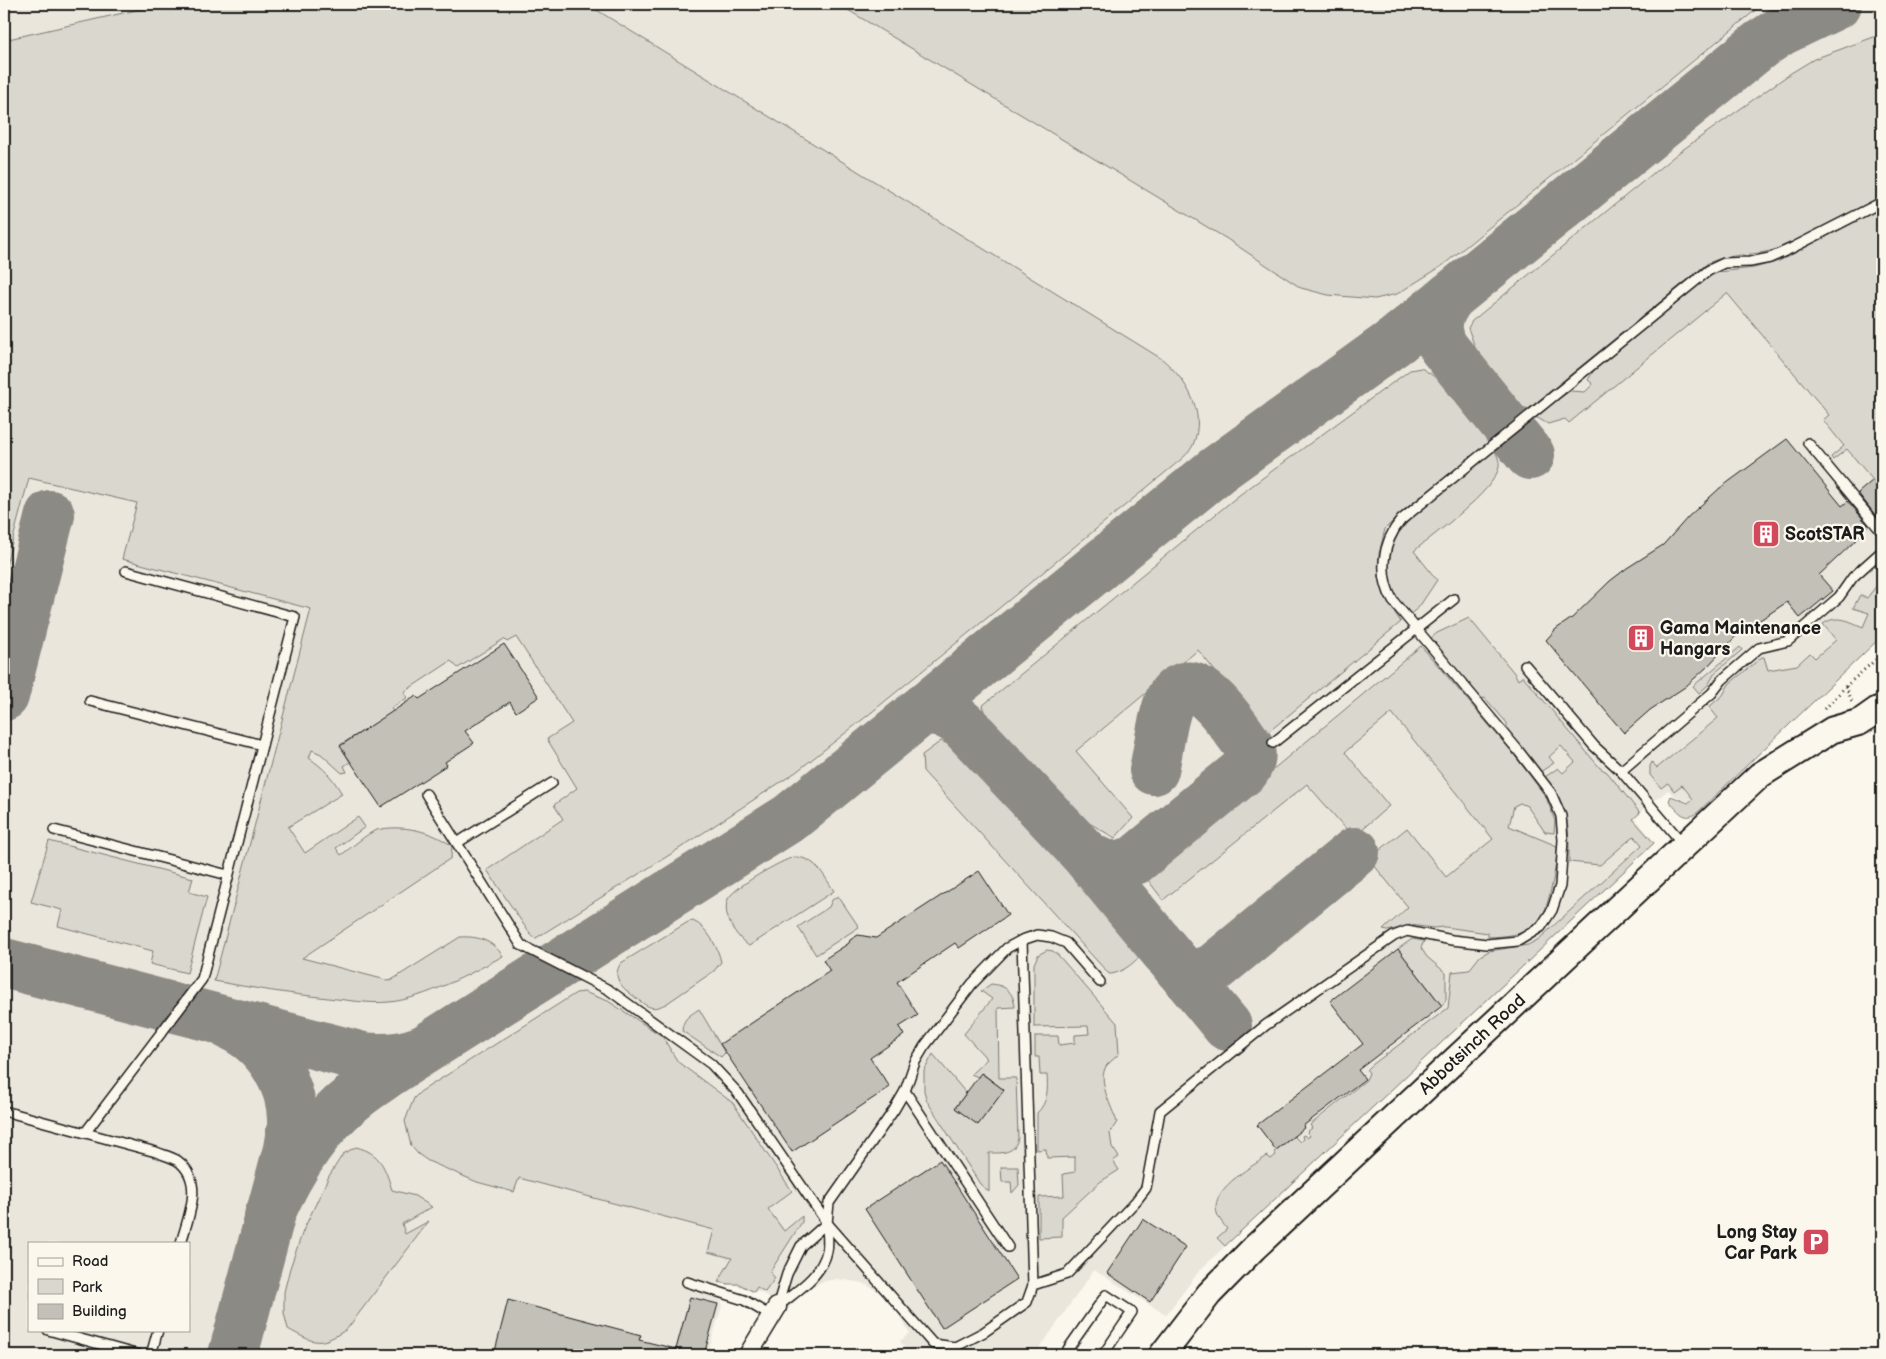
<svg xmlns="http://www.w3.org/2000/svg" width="1886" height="1359" viewBox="0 0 1886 1359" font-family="'Balsamiq Sans',sans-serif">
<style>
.built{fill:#eae6dc;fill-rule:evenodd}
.green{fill:#dad7ce;stroke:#7b7a75}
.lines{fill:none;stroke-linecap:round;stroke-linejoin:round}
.taxiway{stroke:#8c8a84;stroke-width:50}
.building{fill:#c3c0b8;stroke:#1c1c1c}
.lane-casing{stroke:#1c1c1c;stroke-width:12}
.street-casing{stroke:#1c1c1c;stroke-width:21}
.secondary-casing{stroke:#1c1c1c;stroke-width:29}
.path{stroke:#1c1c1c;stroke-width:3;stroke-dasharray:1 4;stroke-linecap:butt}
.lane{stroke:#fbf7ec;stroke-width:9}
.street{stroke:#fbf7ec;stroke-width:18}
.secondary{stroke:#fbf7ec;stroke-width:25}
.labels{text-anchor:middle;stroke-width:4.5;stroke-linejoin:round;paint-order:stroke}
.poi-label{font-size:18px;font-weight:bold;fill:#1c1c1c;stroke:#fbf7ec;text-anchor:start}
.street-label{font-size:18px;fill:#1c1c1c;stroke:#fbf7ec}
</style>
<rect width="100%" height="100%" fill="#fbf7ec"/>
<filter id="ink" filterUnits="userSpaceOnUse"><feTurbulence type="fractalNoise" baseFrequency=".02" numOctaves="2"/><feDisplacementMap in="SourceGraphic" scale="10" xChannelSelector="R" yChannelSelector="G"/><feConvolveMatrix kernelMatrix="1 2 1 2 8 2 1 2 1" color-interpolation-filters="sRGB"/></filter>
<g filter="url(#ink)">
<path class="built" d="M4,4H1882V628L1798,701L1689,802L1673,795L1668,790L1634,817L1655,843L1200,1270L1166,1315L1094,1270L1035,1355H909L900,1341L910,1333L892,1304L884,1295L863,1283L837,1279L821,1282L802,1294L786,1311L762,1293L721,1281L722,1306L707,1355H4ZM29,1243H189V1330H29Z"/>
<g class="green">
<path d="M163,4H587L1162,359C1186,379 1207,412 1193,445C1189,454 1179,461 1172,467L867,716L796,772L671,854L536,938L532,937L487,870L563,819L554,805L577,788L547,739L572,723L516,637L507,642L504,639L458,668L451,661L404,692L407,698L391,708L393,712L340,745L350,762L344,766L347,772L342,773L321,754L312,750L309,758C324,768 333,778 342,794L288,827L305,853L358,817L365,827L336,848L341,855C351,848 367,833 377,830C401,824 433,831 452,846L451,858L302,958L390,981L460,937C478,936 492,940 503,956C472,973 424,999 389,1002C369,1004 348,1000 328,998C289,994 252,988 214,981L311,609L122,559L137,503L29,478L4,573V40Z"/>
<polygon points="838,4 1763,4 1442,266 1397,294 1375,299 1328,295 1301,288 1227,239"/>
<path d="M1882,34V196L1781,248C1755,257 1733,252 1708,263L1527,410L1520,405L1484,362L1476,350L1468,328L1472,321L1678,153L1791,73L1814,59Z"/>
<polygon points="1882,208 1882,491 1847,449 1833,460 1831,457 1844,446 1823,420 1829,415 1727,293 1569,423 1565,419 1548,424 1534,416 1570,391 1585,392 1593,384 1588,380 1594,370 1703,280 1719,272 1754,268 1779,261"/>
<path d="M1421,368C1447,382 1474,416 1490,442L1404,510L1385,529L1379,554V577L1385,598L1401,622L1266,734L1198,650L1076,751L1133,818L1115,838L1072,813L999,742L989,723L982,706L1238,496L1410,370Z"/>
<path d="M1494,449C1497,455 1500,461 1499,467C1494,492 1434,534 1414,551L1437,580L1419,607L1408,616L1392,590L1389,576V561L1392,547L1398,534L1415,513Z"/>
<path d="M1882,581V636L1698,812C1685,823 1678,811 1669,801L1671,796L1688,803L1693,799L1682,785L1674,791L1668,783L1661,788L1650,775V766L1652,762L1657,768L1718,718L1709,707L1723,695L1729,684L1762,657H1764L1768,670L1797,665L1810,653L1815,658L1836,640L1823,624C1837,614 1849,621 1863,627L1869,613L1853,608L1860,595L1867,598L1877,585Z"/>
<path d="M1469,618L1515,674L1518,680L1523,676L1600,768L1607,772L1640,813L1633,819L1654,843L1225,1246L1217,1238L1227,1229C1224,1225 1220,1220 1218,1216C1206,1191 1250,1168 1267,1156L1271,1159L1276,1155L1274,1152L1294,1136L1300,1142L1303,1139L1302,1136L1304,1135L1307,1138L1310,1136L1307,1132L1312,1128L1310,1125L1366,1080L1369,1073L1367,1070L1372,1065L1448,1008L1452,972L1469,970L1480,956L1489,951L1528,945L1539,939L1642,845L1634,836L1600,865L1569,862C1569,823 1569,809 1545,777L1558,768L1563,773L1575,762L1561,746L1549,757L1554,763L1540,772L1507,729V723L1485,698L1481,699L1429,640L1437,633Z"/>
<path d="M1421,646L1512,752L1546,797L1555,821L1554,833L1545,832L1527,806L1520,803L1514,806L1509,826L1557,846C1558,861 1548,915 1537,924C1523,936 1505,936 1488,937V933L1445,927L1433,928L1410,925L1388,931L1383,930L1408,907L1369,859L1407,828L1446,877L1493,839L1392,713L1345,752L1389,806L1353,837L1307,784L1163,900L1145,876Z"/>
<polygon points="1740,647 1742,650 1715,673 1708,685 1699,693 1693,686"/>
<path d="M941,741L965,752L981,767L1144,943L1146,949C1138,960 1122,974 1109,974L923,771L922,755Z"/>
<polygon points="49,841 193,878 189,892 207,897 187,973 150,964 153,951 58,926 62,910 31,902"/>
<path d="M794,857C815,857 823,874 834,891L749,946C736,937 721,915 728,899C734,887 780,861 794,857Z"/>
<polygon points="838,896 859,927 816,955 798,927 829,907 832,900"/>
<path d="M693,921C707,927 718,947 721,962L714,971L666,1004C661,1006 656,1009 650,1007C646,1006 640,1001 636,998C624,989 610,979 621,963L688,922Z"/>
<polygon points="1412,939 1424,941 1421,948 1427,957 1446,973 1446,1000 1442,1006 1398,949"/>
<path d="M1047,950L1053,951L1059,956L1117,1023L1119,1054C1115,1058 1111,1061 1107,1065C1096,1080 1112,1107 1117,1122L1110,1133L1112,1147L1119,1157L1113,1161L1119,1170L1100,1182L1062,1217V1237L1039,1238V1197L1064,1196L1063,1174L1075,1172V1157L1047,1158L1046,1149L1037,1150V1113C1048,1102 1048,1090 1047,1075H1040L1039,1057H1035V1036H1058L1059,1045L1075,1043V1035L1089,1034L1088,1026L1034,1027V964L1038,955Z"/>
<path d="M991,984C1006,985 1014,993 1015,1007L998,1008L999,1078H1016L1018,1138C1015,1154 1002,1153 989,1153V1192L980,1184L927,1101L924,1091V1071L933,1054L966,1093L955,1108L978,1124L1004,1090L982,1073L978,1077L971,1074L987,1059L964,1034L992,999L981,991Z"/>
<polygon points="584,992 608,1001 662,1036 678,1062 733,1103 792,1191 768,1209 784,1231 802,1216 802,1222 770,1272 775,1278 765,1292 757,1287 754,1292 739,1284 728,1284 718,1282 732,1258 708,1252 714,1230 519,1178 514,1192 477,1182 428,1161 418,1154 411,1146 405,1121 414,1098 420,1092 576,993"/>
<path d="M699,1009L725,1053L721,1057L682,1031C683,1018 689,1016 699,1009Z"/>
<path d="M356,1147C381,1153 385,1168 392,1190L415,1196L432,1207L402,1224L405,1234L429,1221L347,1329C320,1347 315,1344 288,1329L284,1313V1292L290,1268L303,1231L329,1176L343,1154Z"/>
<polygon points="1001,1167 1018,1167 1019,1185 1012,1193 1011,1182 1002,1182"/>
</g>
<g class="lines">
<g class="taxiway">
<path d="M1450,297C1437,316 1434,326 1443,347L1530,455"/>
<polyline points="4,696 50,515"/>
<path d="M922,712C937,707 953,716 964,726L1084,853L1227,1026"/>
<path d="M1084,853C1102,867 1114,868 1135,860L1245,770C1250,762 1252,757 1250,748C1238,732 1204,678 1182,688C1175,691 1171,696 1169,702C1161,723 1159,748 1154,770"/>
<path d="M4,963L363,1057C382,1059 402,1058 420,1051"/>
<path d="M1178,967C1190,975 1201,975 1214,968L1355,852"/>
<path d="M229,1025C267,1041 294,1084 292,1126C291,1133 289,1141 288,1149L233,1355"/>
<path d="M269,1216C289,1171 315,1127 354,1097C366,1087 379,1079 392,1070L791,817L1217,470L1397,340L1761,44L1781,31L1837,4"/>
</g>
</g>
<g class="building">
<polygon points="1787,439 1842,506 1848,501 1868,525 1854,542 1819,575 1833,591 1800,618 1787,602 1736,636 1706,668 1685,687 1650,710 1624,733 1546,640 1556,629 1572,618 1610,581 1627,568 1663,545 1689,516 1720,488"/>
<polygon points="1873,480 1882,491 1882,509 1876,516 1858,493"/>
<polygon points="504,644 539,697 516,712 510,702 465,731 474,743 445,762 447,765 381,807 340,746 416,696 419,699"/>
<polygon points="979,871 1008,915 959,948 955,943 897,982 918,1015 899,1027 904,1035 870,1058 890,1087 792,1152 720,1044 830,971 823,960 849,943 850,940 858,935 876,938"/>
<polygon points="1398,949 1442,1006 1358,1070 1365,1079 1303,1126 1304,1128 1276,1150 1257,1125 1363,1044 1330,1001"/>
<polygon points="981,1073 1004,1090 978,1125 955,1108"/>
<polygon points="940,1160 1017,1279 942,1328 865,1209"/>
<polygon points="1143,1219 1186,1247 1150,1302 1107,1273"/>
<polygon points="690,1297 718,1304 704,1355 494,1355 508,1300 641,1335 639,1340 676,1349"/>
</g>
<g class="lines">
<g class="lane-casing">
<g id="lane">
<polyline points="1808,443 1882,532"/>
<polyline points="1525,665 1594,746 1621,771 1684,845"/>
<polyline points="90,701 262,745"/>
<polyline points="1273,743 1454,599"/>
<polyline points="1621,771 1712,693 1722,680 1759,648 1788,641 1839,597 1853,577 1882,551"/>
<path d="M426,794L521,945L609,990L711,1064L738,1093L827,1223L933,1344L955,1347L984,1332L1027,1302L1033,1285L1067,1274L1136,1201L1146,1188L1160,1111L1266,1025L1394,936L1407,931L1452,940L1487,944L1518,941L1541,927L1552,910L1560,886L1563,840L1561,816L1551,793L1517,749L1393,601C1378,575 1382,543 1401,520L1709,270L1724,263L1750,262L1770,258L1792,248L1882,202"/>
<polyline points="54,830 228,875"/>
<polyline points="457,843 552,783"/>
<polyline points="1022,940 1033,1285"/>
<polyline points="905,1091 1008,1247"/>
<path d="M4,1111L156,1152C163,1155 172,1157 178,1161C205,1181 188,1217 181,1243"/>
<polyline points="85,1133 202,979 295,617 126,571"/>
<polyline points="827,1223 829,1203 894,1110 905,1091 915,1062 924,1047 972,984 1007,948 1022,940 1037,935 1051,937 1066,943 1100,982"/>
<path d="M827,1223C827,1232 829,1243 827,1251C822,1276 795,1292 777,1307L787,1274L801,1246Z"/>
<polyline points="687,1282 744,1300 771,1316"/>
<polyline points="48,1330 139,1355"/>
<polyline points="151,1355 158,1330"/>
<polyline points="1076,1355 1068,1349 1106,1295 1132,1312 1103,1355"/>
</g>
</g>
<g class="street-casing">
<polyline id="street" points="748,1355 777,1307"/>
</g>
<g class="secondary-casing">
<polyline id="secondary" points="1162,1355 1209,1294 1254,1248 1760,775 1832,730 1860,722 1877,710 1882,708"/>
</g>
<g class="path">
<polyline points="1846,686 1852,702"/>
<polyline points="1825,709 1846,686 1882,654"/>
</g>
<use href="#lane" class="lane"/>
<use href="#street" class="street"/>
<use href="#secondary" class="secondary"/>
</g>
</g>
<defs>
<g id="building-square" transform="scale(1.4375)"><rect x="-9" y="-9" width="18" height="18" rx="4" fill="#d1495b" stroke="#fbf7ec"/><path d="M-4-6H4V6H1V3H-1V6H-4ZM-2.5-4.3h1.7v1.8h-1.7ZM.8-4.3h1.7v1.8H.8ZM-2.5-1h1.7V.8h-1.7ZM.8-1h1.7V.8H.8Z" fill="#fff"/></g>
<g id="parking-square" transform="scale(1.4375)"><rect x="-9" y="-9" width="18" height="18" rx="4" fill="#d1495b" stroke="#fbf7ec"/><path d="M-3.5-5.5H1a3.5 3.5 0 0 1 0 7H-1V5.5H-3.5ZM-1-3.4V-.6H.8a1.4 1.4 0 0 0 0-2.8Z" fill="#fff"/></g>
</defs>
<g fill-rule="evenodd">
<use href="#building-square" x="1766" y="534"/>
<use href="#building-square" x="1641" y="638"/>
<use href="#parking-square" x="1816" y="1242"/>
</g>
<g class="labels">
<g class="poi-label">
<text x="1785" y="540">ScotSTAR</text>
<text x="1660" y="634">Gama Maintenance<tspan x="1660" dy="21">Hangars</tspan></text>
<text x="1797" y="1238" text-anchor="end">Long Stay<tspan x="1797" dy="21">Car Park</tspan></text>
</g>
<g class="street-label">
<text transform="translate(1472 1044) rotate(-43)" y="6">Abbotsinch Road</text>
</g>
</g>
<rect width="1886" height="1359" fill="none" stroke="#fbf7ec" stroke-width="20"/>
<rect x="10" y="10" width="1866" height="1339" fill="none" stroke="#1c1c1c" stroke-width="2" filter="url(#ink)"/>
<rect x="28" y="1242" width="162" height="90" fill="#fbf7ec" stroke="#a29f99"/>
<rect x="38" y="1258" width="25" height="8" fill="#fbf7ec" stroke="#a29f99"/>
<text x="72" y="1266" font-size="15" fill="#1c1c1c">Road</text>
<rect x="38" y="1279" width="25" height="15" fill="#dad7ce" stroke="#a29f99"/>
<text x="72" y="1292" font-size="15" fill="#1c1c1c">Park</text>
<rect x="38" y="1304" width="25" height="15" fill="#c3c0b8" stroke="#a29f99"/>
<text x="72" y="1316" font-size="15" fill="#1c1c1c">Building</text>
</svg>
